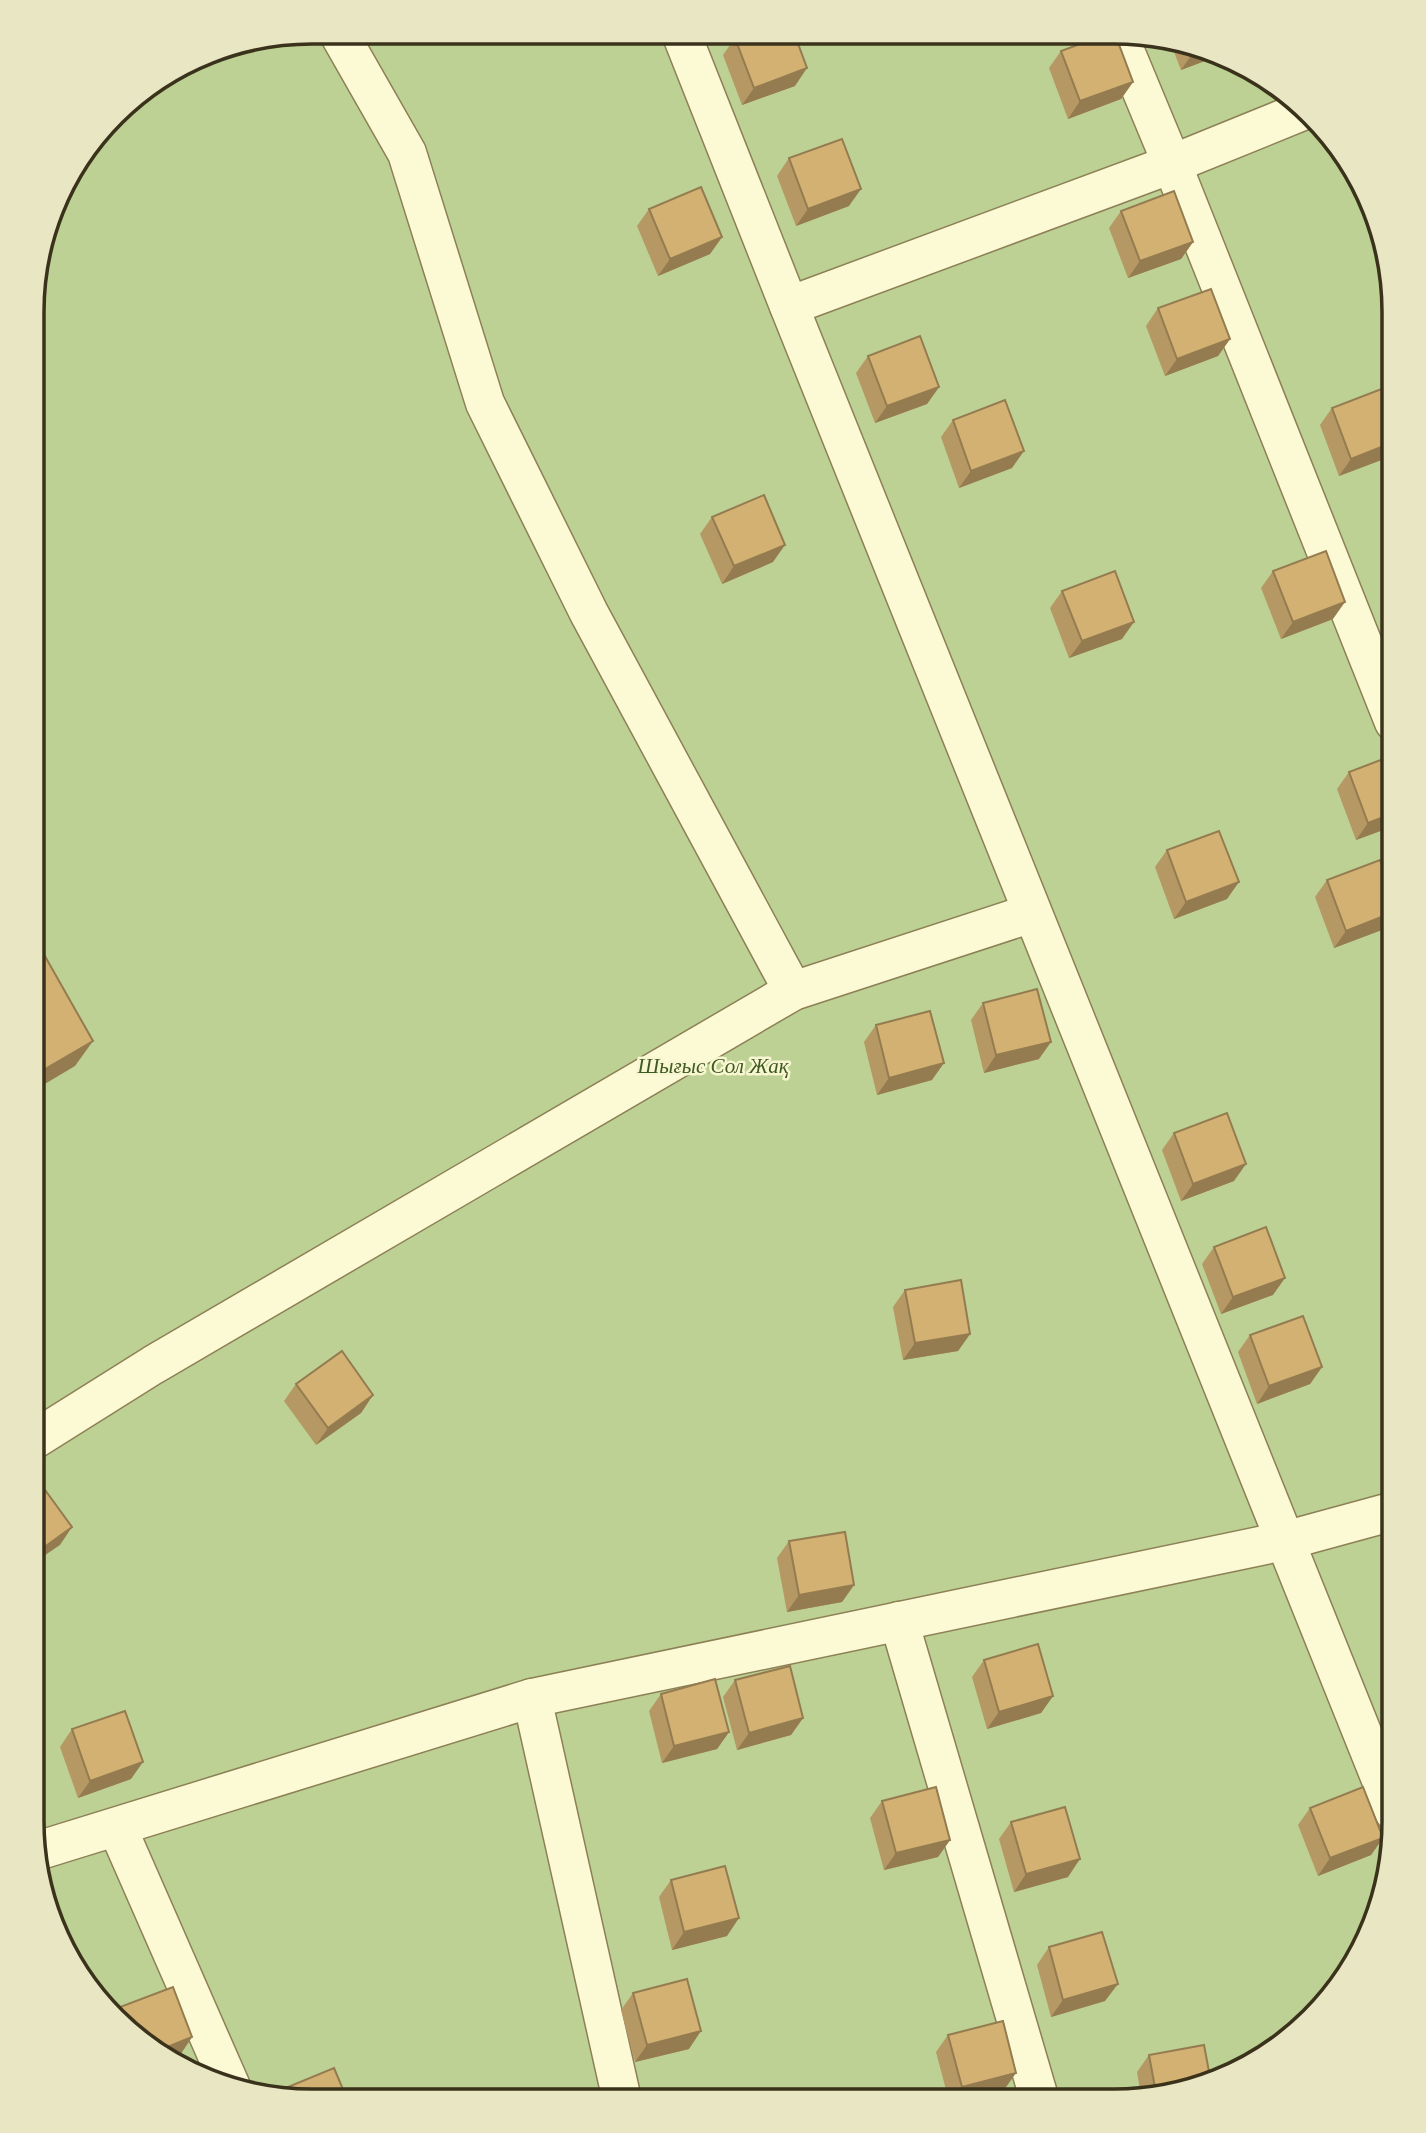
<svg xmlns="http://www.w3.org/2000/svg" width="1426" height="2133" viewBox="0 0 1426 2133" font-family="'Times New Roman',serif">
<style>
.green{fill:#bcd193}
.lines{fill:none;stroke-linecap:round;stroke-linejoin:round}
.street-casing{stroke:#8d8056;stroke-width:41}
.street{stroke:#fcf9d5;stroke-width:38}
.wall{fill:#b59863}
.shaded-wall{fill:#947c50}
.building{fill:#d3b173;stroke:#947c50;stroke-width:2}
.labels{text-anchor:middle;stroke-width:5;stroke-linejoin:round;paint-order:stroke}
.park-label{font-size:21px;font-style:italic;fill:#3f5a21;stroke:#f8f6d1}
.rim{fill:none;stroke:#3b321c;stroke-width:3.5}
</style>
<rect width="100%" height="100%" fill="#f2eec1"/>
<polygon class="green" points="311,32 1151,34 1221,53 1285,89 1336,141 1373,204 1394,311 1394,1840 1380,1912 1337,1992 1285,2043 1222,2080 1115,2101 275,2099 205,2080 141,2044 90,1992 53,1929 32,1822 34,275 69,172 127,101 221,46"/>
<g class="lines">
<g class="street-casing">
<g id="street">
<polyline points="338,32 407,153 485,403 589,613 793,991"/>
<polyline points="681,33 789,306 1394,1812"/>
<polyline points="1118,34 1172,164 1394,722"/>
<polyline points="789,306 1172,164 1305,110"/>
<polyline points="32,1441 153,1365 793,991 1032,913"/>
<polyline points="899,1621 1040,2101"/>
<polyline points="532,1698 622,2100"/>
<polyline points="117,1827 231,2087"/>
<polyline points="37,1851 532,1698 1284,1541 1394,1511"/>
</g>
</g>
<use href="#street" class="street"/>
</g>
<g class="wall">
<polygon points="735,38 795,86 742,105 723,55"/>
<polygon points="1169,39 1221,53 1181,70"/>
<polygon points="1061,51 1133,82 1121,99 1068,119 1049,68"/>
<polygon points="789,158 849,206 796,226 777,176"/>
<polygon points="649,209 722,237 710,254 658,276 637,226"/>
<polygon points="1121,211 1193,242 1181,259 1128,278 1109,228"/>
<polygon points="1158,308 1230,339 1218,356 1165,376 1146,326"/>
<polygon points="868,356 939,387 927,404 875,423 856,373"/>
<polygon points="1332,408 1392,456 1339,476 1320,425"/>
<polygon points="953,420 1012,468 959,488 941,437"/>
<polygon points="712,517 773,562 722,584 700,534"/>
<polygon points="1273,571 1333,619 1281,639 1261,588"/>
<polygon points="1062,591 1122,639 1069,658 1050,608"/>
<polygon points="1349,772 1394,826 1356,840 1337,789"/>
<polygon points="1167,850 1227,899 1174,919 1155,867"/>
<polygon points="1327,880 1387,928 1334,948 1315,897"/>
<polygon points="983,1003 1039,1059 984,1073 971,1020"/>
<polygon points="876,1025 932,1080 877,1095 864,1042"/>
<polygon points="1174,1133 1234,1181 1181,1201 1162,1150"/>
<polygon points="1214,1247 1273,1295 1221,1314 1202,1264"/>
<polygon points="905,1290 970,1334 958,1351 903,1360 893,1307"/>
<polygon points="1250,1335 1322,1367 1310,1384 1257,1404 1238,1352"/>
<polygon points="296,1384 373,1395 361,1413 316,1445 284,1401"/>
<polygon points="789,1541 854,1585 842,1602 787,1612 777,1558"/>
<polygon points="984,1660 1053,1696 1041,1713 987,1729 972,1677"/>
<polygon points="735,1680 803,1718 791,1735 737,1750 723,1697"/>
<polygon points="661,1694 729,1732 717,1749 662,1763 649,1711"/>
<polygon points="72,1729 131,1779 78,1798 60,1747"/>
<polygon points="882,1801 950,1840 938,1857 884,1870 870,1818"/>
<polygon points="1310,1808 1383,1838 1371,1855 1318,1876 1298,1825"/>
<polygon points="1011,1822 1068,1877 1014,1892 999,1839"/>
<polygon points="671,1880 727,1936 672,1950 659,1897"/>
<polygon points="1049,1947 1105,2001 1051,2017 1037,1965"/>
<polygon points="633,1993 689,2049 635,2062 621,2010"/>
<polygon points="120,2007 192,2037 180,2055 168,2059 141,2044 114,2016"/>
<polygon points="948,2035 1004,2090 962,2101 949,2101 936,2052"/>
<polygon points="1149,2055 1211,2082 1141,2096 1137,2072"/>
<polygon points="283,2089 347,2099 275,2099"/>
</g>
<g class="shaded-wall">
<polygon points="1205,48 1224,54 1181,70 1193,53"/>
<polygon points="807,68 795,86 742,105 754,88"/>
<polygon points="1133,82 1121,99 1068,119 1080,101"/>
<polygon points="861,189 849,206 796,226 808,209"/>
<polygon points="722,237 710,254 658,276 670,259"/>
<polygon points="1193,242 1181,259 1128,278 1140,261"/>
<polygon points="1230,339 1218,356 1165,376 1177,359"/>
<polygon points="939,387 927,404 875,423 887,406"/>
<polygon points="1394,442 1394,452 1392,456 1339,476 1351,459"/>
<polygon points="1024,451 1012,468 959,488 971,471"/>
<polygon points="785,545 773,562 722,584 734,566"/>
<polygon points="1345,602 1333,619 1281,639 1293,622"/>
<polygon points="1134,622 1122,639 1069,658 1082,641"/>
<polygon points="1394,813 1394,826 1356,840 1368,823"/>
<polygon points="1239,882 1227,899 1174,919 1186,902"/>
<polygon points="1394,912 1394,917 1387,928 1334,948 1346,931"/>
<polygon points="93,1041 75,1066 33,1091 33,1076"/>
<polygon points="1051,1042 1039,1059 984,1073 996,1055"/>
<polygon points="944,1063 932,1080 877,1095 889,1078"/>
<polygon points="1246,1164 1234,1181 1181,1201 1193,1184"/>
<polygon points="1285,1278 1273,1295 1221,1314 1233,1297"/>
<polygon points="970,1334 958,1351 903,1360 915,1343"/>
<polygon points="1322,1367 1310,1384 1257,1404 1269,1386"/>
<polygon points="373,1395 361,1413 316,1445 328,1428"/>
<polygon points="72,1527 60,1545 32,1564 32,1556"/>
<polygon points="854,1585 842,1602 787,1612 799,1595"/>
<polygon points="1053,1696 1041,1713 987,1729 999,1712"/>
<polygon points="803,1718 791,1735 737,1750 749,1733"/>
<polygon points="729,1732 717,1749 662,1763 674,1746"/>
<polygon points="143,1762 131,1779 78,1798 90,1781"/>
<polygon points="1383,1838 1371,1855 1318,1876 1330,1858"/>
<polygon points="950,1840 938,1857 884,1870 896,1853"/>
<polygon points="1080,1859 1068,1877 1014,1892 1026,1874"/>
<polygon points="739,1918 727,1936 672,1950 684,1932"/>
<polygon points="1118,1984 1105,2001 1051,2017 1063,2000"/>
<polygon points="701,2031 689,2049 635,2062 647,2045"/>
<polygon points="192,2037 180,2055 168,2059 155,2052"/>
<polygon points="1016,2073 1004,2090 962,2101 952,2101 962,2087"/>
</g>
<g class="building">
<polygon points="748,33 794,33 807,68 754,88 735,38"/>
<polygon points="1107,34 1115,34 1133,82 1080,101 1061,51"/>
<polygon points="1189,44 1205,48 1193,53"/>
<polygon points="842,139 861,189 808,209 789,158"/>
<polygon points="701,187 722,237 670,259 649,209"/>
<polygon points="1174,191 1193,242 1140,261 1121,211"/>
<polygon points="1211,289 1230,339 1177,359 1158,308"/>
<polygon points="920,336 939,387 887,406 868,356"/>
<polygon points="1384,388 1394,414 1394,442 1351,459 1332,408"/>
<polygon points="1005,400 1024,451 971,471 953,420"/>
<polygon points="764,495 785,545 734,566 712,517"/>
<polygon points="1326,551 1345,602 1293,622 1273,571"/>
<polygon points="1115,571 1134,622 1082,641 1062,591"/>
<polygon points="1394,755 1394,813 1368,823 1349,772"/>
<polygon points="1219,831 1239,882 1186,902 1167,850"/>
<polygon points="1380,860 1394,898 1394,912 1346,931 1327,880"/>
<polygon points="33,935 93,1041 33,1076"/>
<polygon points="1037,989 1051,1042 996,1055 983,1003"/>
<polygon points="930,1011 944,1063 889,1078 876,1025"/>
<polygon points="1227,1113 1246,1164 1193,1184 1174,1133"/>
<polygon points="1266,1227 1285,1278 1233,1297 1214,1247"/>
<polygon points="961,1280 970,1334 915,1343 905,1290"/>
<polygon points="1303,1316 1322,1367 1269,1386 1250,1335"/>
<polygon points="342,1351 373,1395 328,1428 296,1384"/>
<polygon points="40,1483 72,1527 32,1556 32,1489"/>
<polygon points="845,1532 854,1585 799,1595 789,1541"/>
<polygon points="1038,1644 1053,1696 999,1712 984,1660"/>
<polygon points="790,1666 803,1718 749,1733 735,1680"/>
<polygon points="715,1679 729,1732 674,1746 661,1694"/>
<polygon points="125,1711 143,1762 90,1781 72,1729"/>
<polygon points="936,1787 950,1840 896,1853 882,1801"/>
<polygon points="1363,1787 1383,1838 1330,1858 1310,1808"/>
<polygon points="1065,1807 1080,1859 1026,1874 1011,1822"/>
<polygon points="725,1866 739,1918 684,1932 671,1880"/>
<polygon points="1102,1932 1118,1984 1063,2000 1049,1947"/>
<polygon points="687,1979 701,2031 647,2045 633,1993"/>
<polygon points="173,1987 192,2037 155,2052 141,2044 130,2033 120,2007"/>
<polygon points="1003,2021 1016,2073 962,2087 948,2035"/>
<polygon points="1204,2045 1211,2082 1156,2093 1149,2055"/>
<polygon points="334,2068 347,2099 287,2099 283,2089"/>
</g>
<g class="labels">
<g class="park-label">
<text x="713" y="1073">Шығыс Сол Жақ</text>
</g>
</g>
<path d="M0 0H1426V2133H0ZM312 44H1114A268 268 0 0 1 1382 312V1821A268 268 0 0 1 1114 2089H312A268 268 0 0 1 44 1821V312A268 268 0 0 1 312 44Z" fill="#e9e6c3" fill-rule="evenodd"/>
<path class="rim" d="M312 44H1114A268 268 0 0 1 1382 312V1821A268 268 0 0 1 1114 2089H312A268 268 0 0 1 44 1821V312A268 268 0 0 1 312 44Z"/>
</svg>
